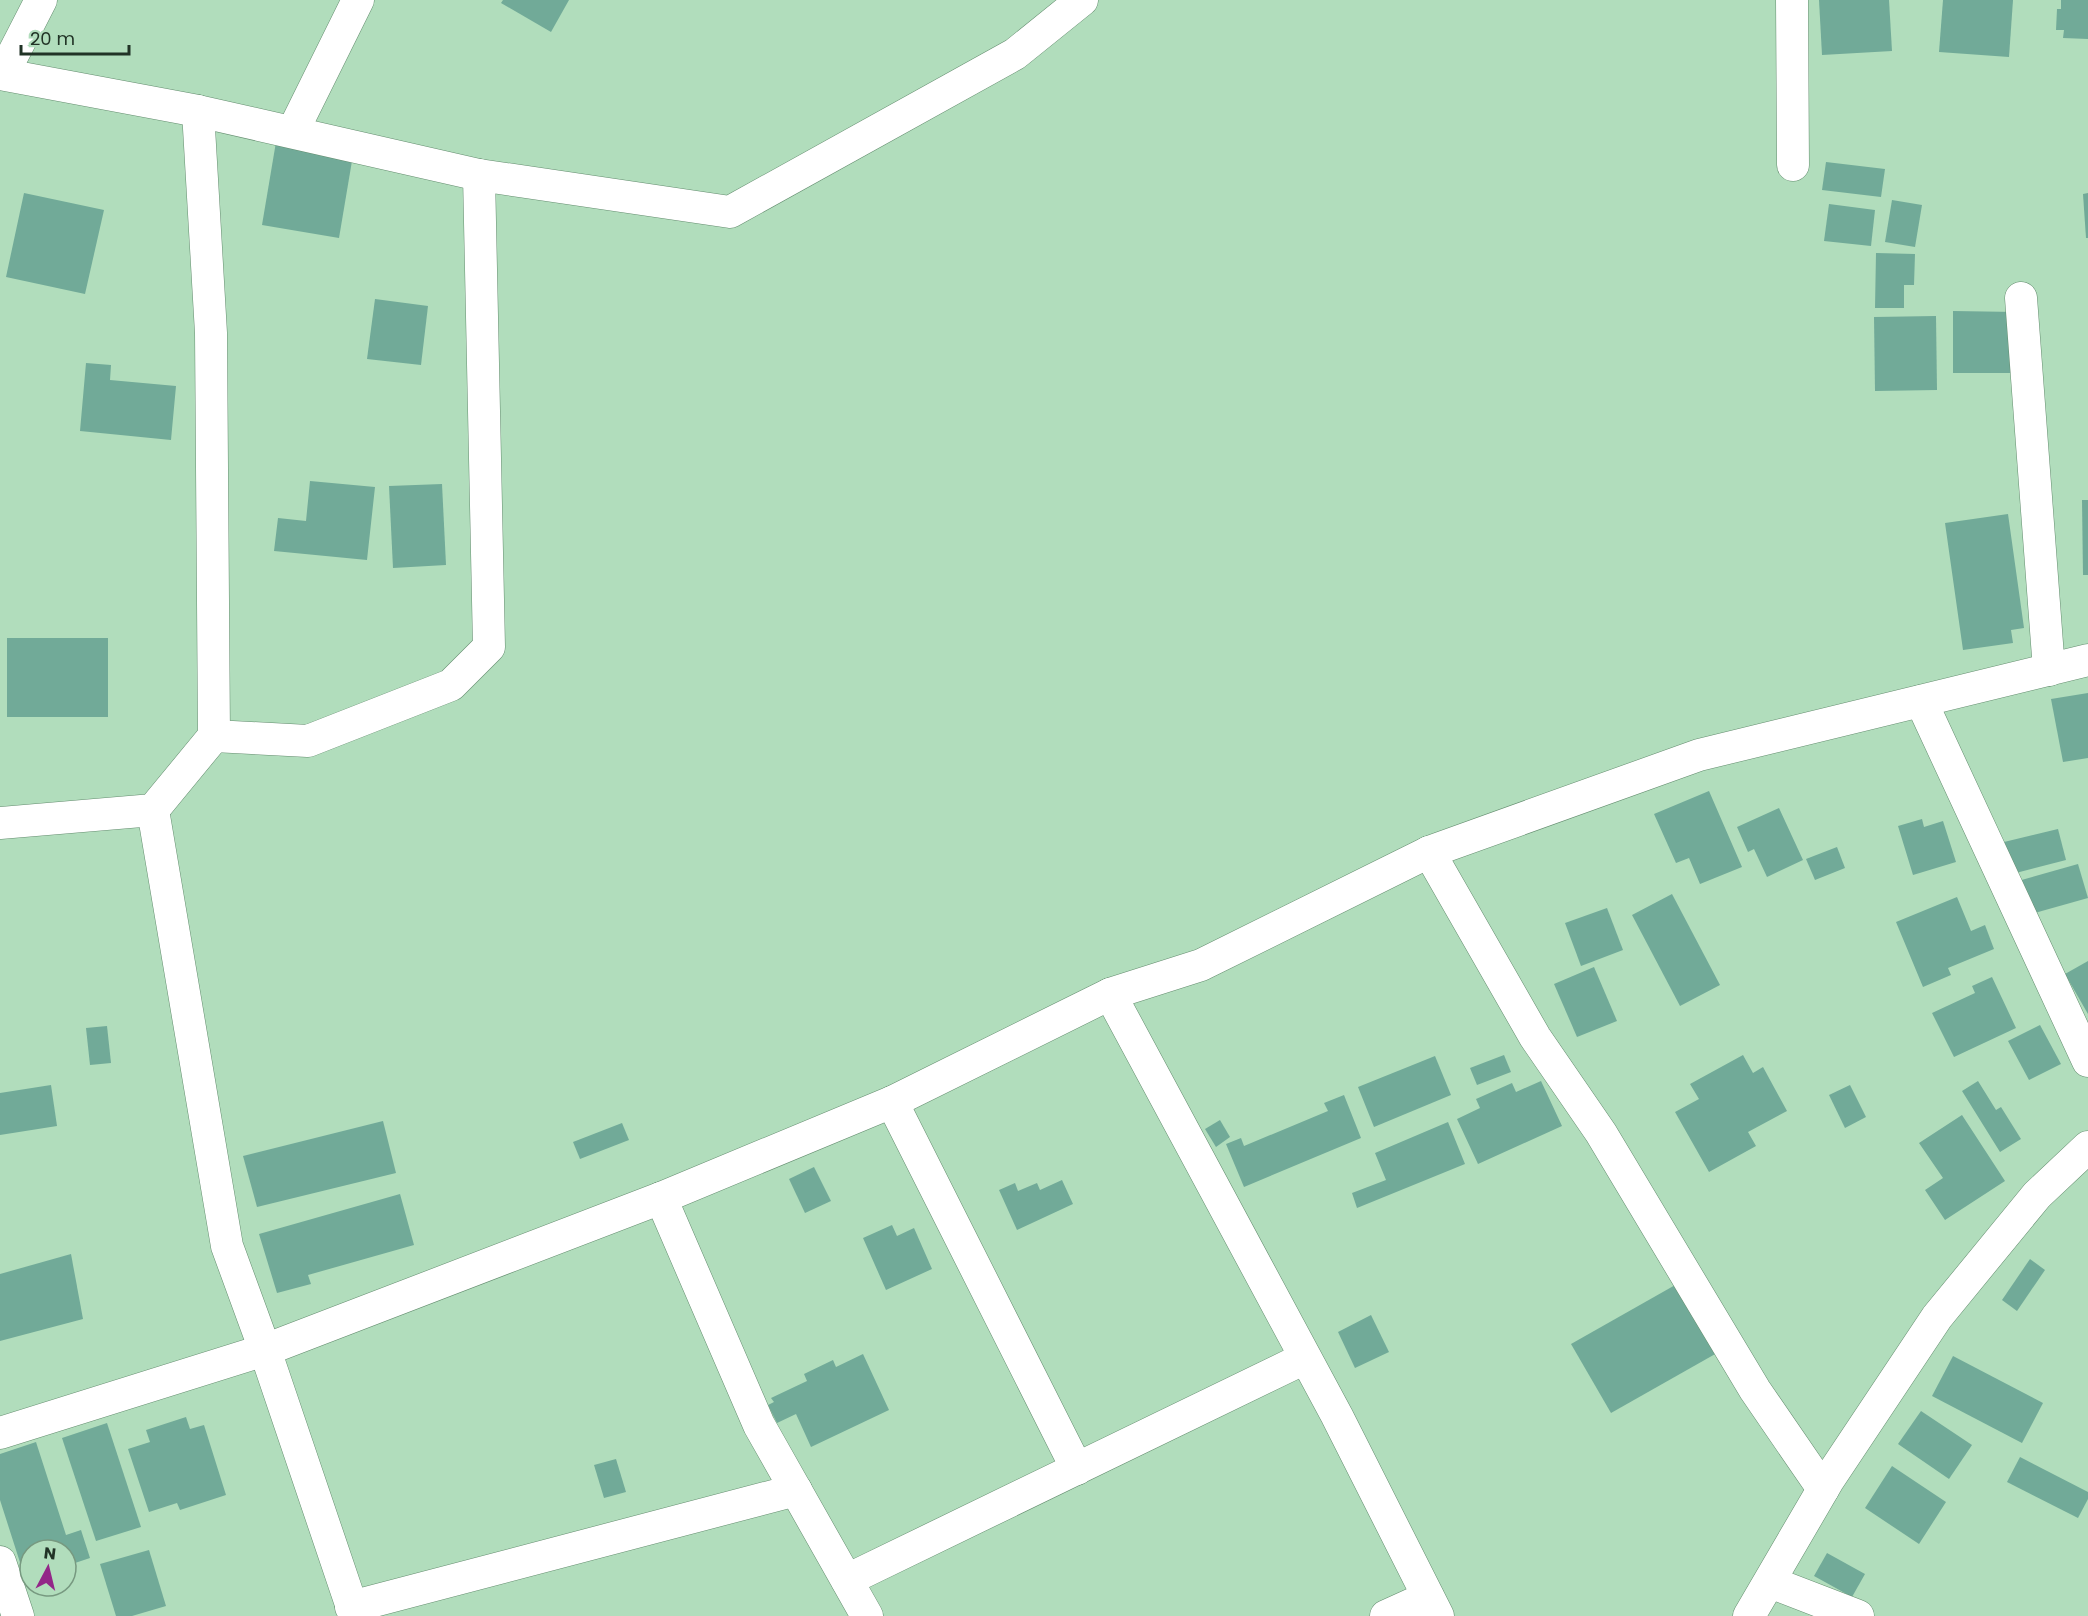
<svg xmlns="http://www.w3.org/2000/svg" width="2088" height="1616" viewBox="0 0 2088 1616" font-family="Poppins,sans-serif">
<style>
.building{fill:#71aa98}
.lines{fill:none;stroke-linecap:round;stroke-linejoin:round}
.minor-casing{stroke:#648d6f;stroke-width:33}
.minor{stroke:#fff;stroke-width:32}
</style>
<rect width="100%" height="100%" fill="#b1ddbc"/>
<g class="building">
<polygon points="503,0 569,0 551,32 501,3"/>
<polygon points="1819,0 1889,0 1892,51 1822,55"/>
<polygon points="1943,0 2013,0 2009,57 1939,52"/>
<polygon points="2061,0 2088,0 2088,39 2063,38 2064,30 2056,30 2057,9 2061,9"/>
<polygon points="277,136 354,149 339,238 262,225"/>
<polygon points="1826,162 1885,169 1881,197 1822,190"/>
<polygon points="24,193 104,210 85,294 6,277"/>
<polygon points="2088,193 2088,238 2086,238 2083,194"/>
<polygon points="1892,200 1922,205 1915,247 1885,242"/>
<polygon points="1829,204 1875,210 1871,246 1824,241"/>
<polygon points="1876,253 1915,254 1914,285 1904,285 1904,308 1875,308"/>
<polygon points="375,299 428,306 421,365 367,359"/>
<polygon points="1953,311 2017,312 2017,373 1953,373"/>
<polygon points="1936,316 1937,390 1875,391 1874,317"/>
<polygon points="86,363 111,365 110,380 176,386 171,440 80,431"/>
<polygon points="310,481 375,487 367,560 274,551 278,518 306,521"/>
<polygon points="442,484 446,565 393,568 389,486"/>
<polygon points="2082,500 2088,500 2088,575 2083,575"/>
<polygon points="2008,514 2024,628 2011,630 2013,643 1963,650 1945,523"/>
<rect x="7" y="638" width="101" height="79"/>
<polygon points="2088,693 2088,758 2063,762 2051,699"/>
<polygon points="1709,791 1742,867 1700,884 1689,858 1676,863 1654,814"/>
<polygon points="1779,808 1803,860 1767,877 1754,849 1748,852 1737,827"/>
<polygon points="1922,819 1924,827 1943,821 1956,862 1913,875 1898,826"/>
<polygon points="2058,829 2066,860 2012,874 2004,842"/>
<polygon points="1837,847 1845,868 1815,880 1806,859"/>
<polygon points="2078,864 2088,898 2028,915 2018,881"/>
<polygon points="1672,894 1720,985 1680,1006 1632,915"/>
<polygon points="1957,897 1971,931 1985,925 1994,949 1948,968 1951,975 1923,987 1896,922"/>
<polygon points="1607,908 1623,950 1581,966 1565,923"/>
<polygon points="2088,961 2088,1014 2065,974"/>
<polygon points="1594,967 1617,1021 1577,1037 1554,984"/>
<polygon points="1992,977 2016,1028 1954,1057 1932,1013 1975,993 1972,986"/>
<polygon points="2040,1025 2061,1064 2029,1080 2008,1041"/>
<polygon points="107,1026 111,1063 90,1065 86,1028"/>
<polygon points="1504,1055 1511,1072 1477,1085 1470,1068"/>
<polygon points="1743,1055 1753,1073 1763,1067 1787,1111 1748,1132 1756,1146 1709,1172 1675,1112 1699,1099 1690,1084"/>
<polygon points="1435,1056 1451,1095 1374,1127 1358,1087"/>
<polygon points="1541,1081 1562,1126 1478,1164 1457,1119 1480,1108 1476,1099 1512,1083 1516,1092"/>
<polygon points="1978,1081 1996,1110 2001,1107 2021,1139 2000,1152 1962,1091"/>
<polygon points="51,1085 57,1126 0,1135 0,1093"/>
<polygon points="1850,1085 1866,1117 1845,1128 1829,1095"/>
<polygon points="1344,1095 1361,1138 1244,1187 1226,1144 1241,1138 1244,1146 1328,1111 1324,1103"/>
<polygon points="1962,1115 2005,1181 1945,1220 1925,1190 1943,1178 1919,1143"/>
<polygon points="1220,1120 1230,1137 1216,1147 1205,1129"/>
<polygon points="383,1121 396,1173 257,1207 243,1156"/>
<polygon points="1448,1122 1465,1164 1357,1208 1352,1193 1386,1180 1375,1153"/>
<polygon points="622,1123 629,1140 580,1159 573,1142"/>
<polygon points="814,1167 831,1201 805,1213 789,1179"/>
<polygon points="1062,1180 1073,1204 1017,1230 999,1190 1015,1183 1018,1191 1037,1183 1040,1190"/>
<polygon points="400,1194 414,1245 308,1275 311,1284 277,1293 259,1234"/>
<polygon points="892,1225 897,1236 914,1228 932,1269 886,1290 863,1238"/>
<polygon points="71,1254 83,1319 0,1341 0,1274"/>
<polygon points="2030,1259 2045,1270 2017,1311 2002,1300"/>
<polygon points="1677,1284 1717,1353 1611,1413 1571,1344"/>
<polygon points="1371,1315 1389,1352 1355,1368 1338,1332"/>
<polygon points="863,1354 889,1410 811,1447 796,1414 777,1423 768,1405 774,1402 771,1398 807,1381 804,1374 833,1360 836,1367"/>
<polygon points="1953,1356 2043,1403 2022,1443 1932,1396"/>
<polygon points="1921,1411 1972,1445 1949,1479 1898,1444"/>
<polygon points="186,1417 190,1429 204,1425 226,1495 180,1510 177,1503 149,1512 128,1449 150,1442 146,1430"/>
<polygon points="107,1423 141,1527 96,1541 62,1438"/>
<polygon points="36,1442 66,1535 81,1530 90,1558 66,1566 66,1550 30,1550 30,1577 25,1578 0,1500 0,1454"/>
<polygon points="2020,1457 2088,1492 2088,1499 2078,1518 2007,1482"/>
<polygon points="616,1459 626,1492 604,1498 594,1465"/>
<polygon points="1892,1466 1946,1502 1919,1544 1865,1508"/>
<polygon points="149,1550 166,1606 132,1616 116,1616 100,1564"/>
<polygon points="1827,1553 1865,1574 1852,1597 1814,1576"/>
</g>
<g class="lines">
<g class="minor-casing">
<g id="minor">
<polyline points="1792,0 1793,165"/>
<polyline points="0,74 198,111 479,175 730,212 1015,54 1082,0"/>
<polyline points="3,74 41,0"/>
<polyline points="293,131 358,0"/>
<polyline points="2021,298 2049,670"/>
<polyline points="1921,701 2088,1061"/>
<polyline points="214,736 308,741 451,685 489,647 479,175"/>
<polyline points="153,810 227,1246 265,1350 355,1616"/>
<polyline points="0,823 153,810 214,736 211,333 198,111"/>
<polyline points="1429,852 1535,1037 1601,1133 1755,1390 1823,1489"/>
<polyline points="1110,994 1337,1416 1438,1616"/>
<polyline points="892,1102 1077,1469"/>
<polyline points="661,1198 759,1425 867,1616"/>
<polyline points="0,1433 265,1350 661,1198 892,1102 1110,994 1201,965 1429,852 1699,755 2088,660"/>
<polyline points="0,1562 18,1616"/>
<polyline points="847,1580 1305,1358"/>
<polyline points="1770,1582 1858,1616"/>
<polyline points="351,1607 796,1490"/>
<polyline points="1386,1616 1428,1597"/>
<polyline points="1749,1616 1829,1479 1937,1317 2037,1195 2088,1147"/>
</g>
</g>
<use href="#minor" class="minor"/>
</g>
<g transform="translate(48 1568) rotate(7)"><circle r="28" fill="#b1ddbc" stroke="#779980" stroke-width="1.5"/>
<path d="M0-4.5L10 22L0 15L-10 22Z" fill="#932688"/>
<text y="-9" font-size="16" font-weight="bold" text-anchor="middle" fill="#213326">N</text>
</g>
<path d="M21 45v9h108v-9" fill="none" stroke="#213326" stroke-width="3"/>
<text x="30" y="45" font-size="18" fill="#213326" stroke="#b1ddbc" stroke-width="4.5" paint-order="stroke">20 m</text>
</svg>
